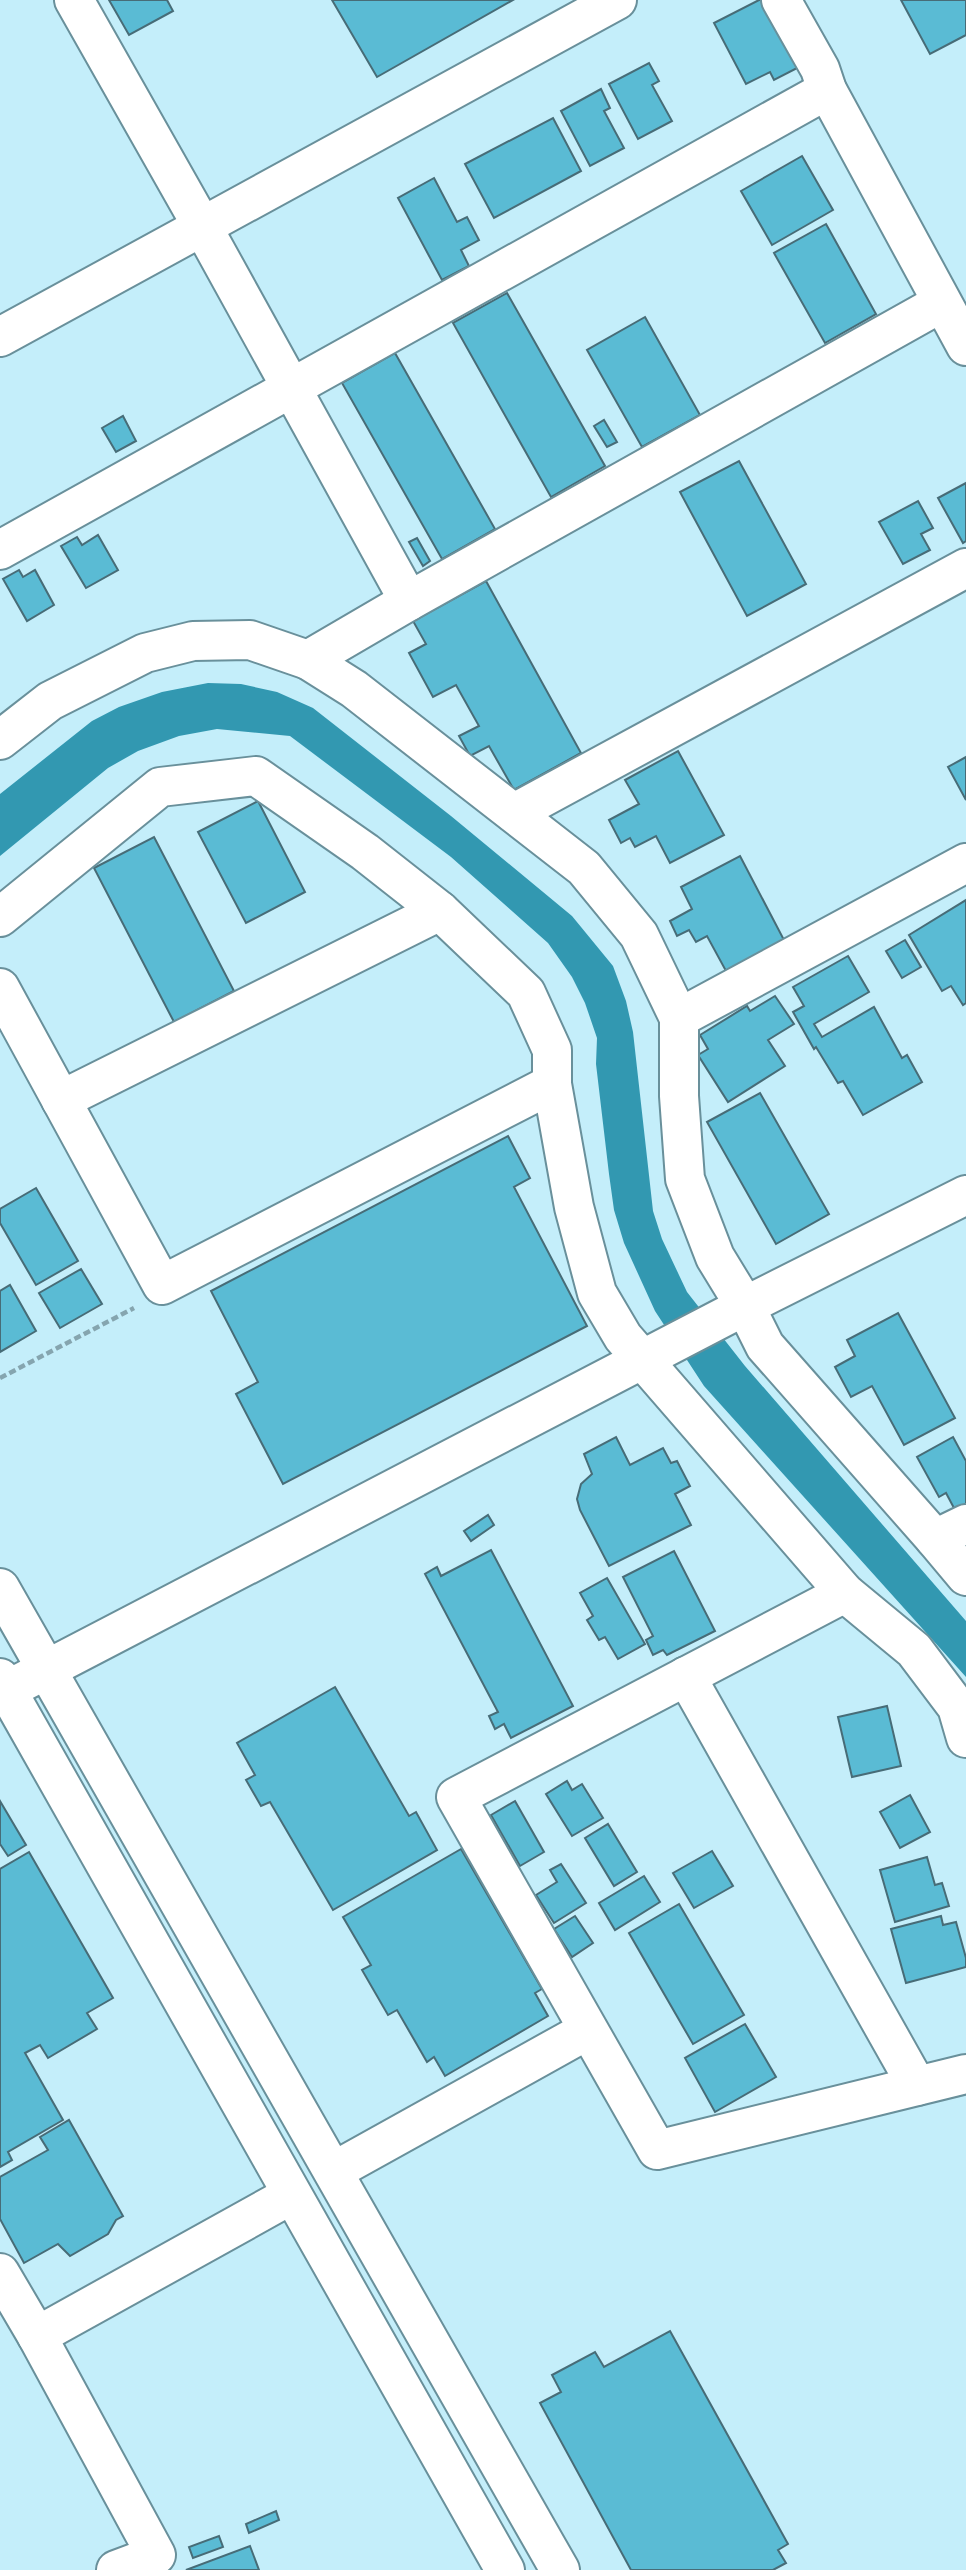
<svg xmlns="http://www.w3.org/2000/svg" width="966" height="2570" viewBox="0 0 966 2570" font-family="'DejaVu Sans',sans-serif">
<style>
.water{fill:#3298b1}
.building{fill:#5abbd4;stroke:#476c77;stroke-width:2}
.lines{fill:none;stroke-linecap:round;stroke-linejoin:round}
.minor-casing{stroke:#69909b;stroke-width:42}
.tertiary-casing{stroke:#69909b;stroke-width:42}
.path{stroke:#85a5af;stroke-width:4.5;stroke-dasharray:7 3.5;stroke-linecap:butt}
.minor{stroke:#fff;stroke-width:38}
.tertiary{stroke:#fff;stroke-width:38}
</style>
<rect width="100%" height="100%" fill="#c4eefa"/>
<polygon class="water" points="208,683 241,684 277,692 313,708 451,816 572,916 613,966 626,1001 633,1032 653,1211 662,1239 687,1292 745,1366 966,1621 966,1677 704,1386 655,1311 624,1243 614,1210 609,1174 596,1064 597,1038 585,1003 572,977 548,943 451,857 290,736 217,729 179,736 138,751 108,768 0,856 0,794 92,721 119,707 162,692"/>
<g class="building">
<polygon points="109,0 167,0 173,11 129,35"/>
<polygon points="332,0 513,0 377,77"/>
<polygon points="759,0 766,0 801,66 774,80 770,72 746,84 714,23"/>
<polygon points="901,0 966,0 966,35 930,54"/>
<polygon points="649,63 659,81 652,85 672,121 638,139 609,84"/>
<polygon points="601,89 610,108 604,111 624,148 590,166 561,111"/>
<polygon points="553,118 581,171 494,218 465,164"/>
<polygon points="802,156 833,210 772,245 741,191"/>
<polygon points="434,178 457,222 467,217 479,240 461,250 469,266 442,280 398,198"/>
<polygon points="826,224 876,314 825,343 774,253"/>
<polygon points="507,293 605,466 551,497 453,323"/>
<polygon points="645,317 700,415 642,447 587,350"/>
<polygon points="395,353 495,529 442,559 342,383"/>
<polygon points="123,416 136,441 116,452 102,428"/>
<polygon points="604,420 617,442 607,447 594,426"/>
<polygon points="739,461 806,584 747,616 680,492"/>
<polygon points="966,483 966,541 963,543 938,498"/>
<polygon points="918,501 933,528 921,534 930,550 903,564 879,522"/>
<polygon points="98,535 118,570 86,588 61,546 77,537 82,545"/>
<polygon points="417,538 430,561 423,566 409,542"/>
<polygon points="19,570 23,577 35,570 54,605 27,621 3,579"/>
<polygon points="486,581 581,753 514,790 489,746 470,756 459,736 479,726 456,685 433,697 409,653 426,644 413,621"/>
<polygon points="678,751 724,835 670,863 656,836 635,847 630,838 621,843 609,820 639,804 625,780"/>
<polygon points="966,757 966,800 948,767"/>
<polygon points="258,801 305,892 246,923 198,832"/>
<polygon points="154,837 234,991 174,1022 94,868"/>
<polygon points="740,856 784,940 726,971 707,936 696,942 689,930 677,936 670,921 692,909 681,887"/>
<polygon points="966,900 966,1003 963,1005 951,986 942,991 909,935"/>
<polygon points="905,940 921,967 902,978 886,951"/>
<polygon points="848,956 869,992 814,1024 822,1037 874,1007 902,1058 907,1055 922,1082 863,1115 843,1081 838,1083 816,1047 814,1049 793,1012 804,1006 793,987"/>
<polygon points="775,996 794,1024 768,1040 785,1066 728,1102 698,1055 708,1049 700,1035 747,1006 750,1011"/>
<polygon points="760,1093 829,1214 776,1244 707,1122"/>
<polygon points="508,1136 530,1178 514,1187 587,1326 283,1484 236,1394 258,1382 211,1291"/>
<polygon points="36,1188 78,1261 36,1285 0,1223 0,1209"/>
<polygon points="81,1269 102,1304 60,1328 39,1293"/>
<polygon points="10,1285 36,1331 0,1352 0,1291"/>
<polygon points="898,1313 955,1418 904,1445 872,1386 851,1397 835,1367 855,1356 847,1340"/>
<polygon points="616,1437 630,1465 663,1448 671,1463 677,1461 690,1486 675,1494 691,1525 609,1566 580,1510 577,1499 581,1484 592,1474 584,1454"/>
<polygon points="953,1437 966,1461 966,1504 955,1510 946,1493 939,1497 917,1457"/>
<polygon points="488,1515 494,1525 471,1541 464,1531"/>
<polygon points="491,1550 573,1706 511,1738 504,1724 495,1729 489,1716 498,1712 425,1574 437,1567 441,1576"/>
<polygon points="674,1551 715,1631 667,1655 663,1650 653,1655 646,1640 653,1636 623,1577"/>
<polygon points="607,1578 645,1644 618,1659 605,1637 599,1640 587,1620 593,1616 580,1593"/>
<polygon points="335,1687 409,1816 416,1812 437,1850 333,1910 270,1802 261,1806 246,1780 255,1775 237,1743"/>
<polygon points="887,1706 901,1766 852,1777 838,1717"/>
<polygon points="567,1781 572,1790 582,1784 603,1818 572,1836 546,1794"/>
<polygon points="910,1795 930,1832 900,1848 880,1812"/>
<polygon points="0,1801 26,1845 8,1856 0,1844"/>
<polygon points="515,1801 544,1852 520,1866 491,1815"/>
<polygon points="608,1824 637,1872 614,1886 585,1838"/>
<polygon points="461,1849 542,1989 535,1993 548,2016 445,2076 434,2057 427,2062 397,2010 388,2015 362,1970 371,1965 343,1917"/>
<polygon points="712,1851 733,1886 694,1908 673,1873"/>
<polygon points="29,1852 113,1998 87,2013 97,2029 48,2058 40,2045 25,2053 63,2120 8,2152 12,2160 0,2167 0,1869"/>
<polygon points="927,1857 935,1885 942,1883 949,1906 895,1922 880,1870"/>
<polygon points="561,1864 586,1903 554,1923 536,1895 557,1882 550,1870"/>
<polygon points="644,1876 660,1902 615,1930 599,1903"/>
<polygon points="679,1904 744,2015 693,2044 629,1933"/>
<polygon points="575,1916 593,1943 572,1957 554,1929"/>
<polygon points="941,1916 943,1925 956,1922 966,1958 966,1967 906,1983 891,1929"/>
<polygon points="745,2024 776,2077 715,2112 685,2058"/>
<polygon points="69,2120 123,2216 116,2220 108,2234 70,2256 58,2244 24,2263 0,2219 0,2177 48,2150 40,2137"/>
<polygon points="670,2331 788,2544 778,2550 786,2563 773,2570 631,2570 540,2403 561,2392 552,2375 595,2352 604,2367"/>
<polygon points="276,2511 279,2520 249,2533 246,2524"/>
<polygon points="219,2536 223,2547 193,2558 189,2547"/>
<polygon points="250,2546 259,2570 186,2570"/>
</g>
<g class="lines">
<g class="minor-casing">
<g id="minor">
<polyline points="74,0 202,226 409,601"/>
<polyline points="781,0 820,69 827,90 966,346"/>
<polyline points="0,550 827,90"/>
<polyline points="308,660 409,601 941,303"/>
<polyline points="0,740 50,701 145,653 193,641 250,640 308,660 354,689 584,868 639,935 679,1018 679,1096 685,1179 715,1257 745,1306 765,1346 935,1539"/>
<polyline points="514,813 966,568"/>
<polyline points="0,917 160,787 256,776 365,852 440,911 526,993 552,1050 552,1084 574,1207 597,1293 623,1337 845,1593 914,1650 957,1707 966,1738"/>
<polyline points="0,988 162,1285 552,1084"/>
<polyline points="679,1018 966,863"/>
<polyline points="61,1100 440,911"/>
<polyline points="966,1524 935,1539 966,1576"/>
<polyline points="845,1593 456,1797 657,2150 966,2074"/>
<polyline points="686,1676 917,2086"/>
<polyline points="0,2273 37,2336 156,2555 116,2570"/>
</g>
</g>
<g class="tertiary-casing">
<g id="tertiary">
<polyline points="0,337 617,0"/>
<polyline points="0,1588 560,2570"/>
<polyline points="0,1678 505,2570"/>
<polyline points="7,1690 745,1306 966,1195"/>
<polyline points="334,2171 588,2030"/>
<polyline points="37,2336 291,2195"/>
</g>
</g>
<polyline class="path" points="0,1378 134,1308"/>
<use href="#minor" class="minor"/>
<use href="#tertiary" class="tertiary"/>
</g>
</svg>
